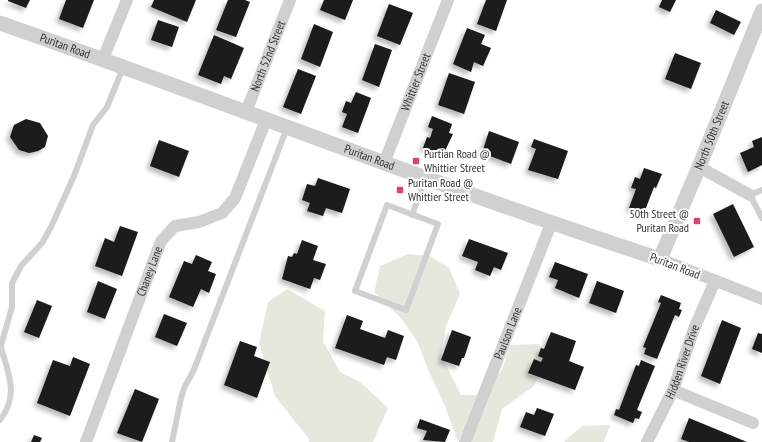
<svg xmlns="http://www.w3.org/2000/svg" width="762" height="442" viewBox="0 0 762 442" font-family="'PT Sans Narrow',sans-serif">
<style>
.green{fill:#e5e9dd}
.building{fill:#1a1a1a;filter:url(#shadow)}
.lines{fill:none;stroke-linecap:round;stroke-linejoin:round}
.service{stroke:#d0d0d0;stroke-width:6}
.minor{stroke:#d0d0d0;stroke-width:12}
.tertiary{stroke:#d0d0d0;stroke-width:15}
.poi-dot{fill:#d84670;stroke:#fff;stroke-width:1.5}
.labels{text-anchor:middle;stroke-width:4;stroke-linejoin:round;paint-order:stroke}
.street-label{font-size:12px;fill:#333;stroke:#fff}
.poi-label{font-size:12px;fill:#333;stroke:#fff;text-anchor:start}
</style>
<defs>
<filter id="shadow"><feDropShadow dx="-3.5" dy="3.5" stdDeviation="2" flood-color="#0004"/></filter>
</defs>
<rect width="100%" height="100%" fill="#fff"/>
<g class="green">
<polygon points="408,254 430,256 449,268 460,294 446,326 441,355 461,395 477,395 458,442 444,403 429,372 417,341 402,319 374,292 380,266"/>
<polygon points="287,289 325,311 323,341 340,372 360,382 388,408 373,442 309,442 309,439 275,396 259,343 268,302"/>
<polygon points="539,344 549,359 533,387 502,409 493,442 471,442 498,375 502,370 510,345"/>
<polygon points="610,425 604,442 564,442 582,426"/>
</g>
<g class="building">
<polygon points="8,0 30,0 26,8 8,1"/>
<polygon points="66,0 94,0 83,28 59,19"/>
<polygon points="154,0 196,0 187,22 151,7"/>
<polygon points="228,0 245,0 250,2 236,37 216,30"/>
<polygon points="324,0 353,0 345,20 320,10"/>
<polygon points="486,0 507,0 496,31 477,24"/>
<polygon points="662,0 676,0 670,12 659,7"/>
<polygon points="389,4 413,13 400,45 377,36"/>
<polygon points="716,10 741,22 734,35 710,23"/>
<polygon points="158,20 179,27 172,47 151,40"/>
<polygon points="314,24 333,32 320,67 301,59"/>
<polygon points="467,28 485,35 481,44 491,48 483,66 474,62 471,72 453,64"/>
<polygon points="214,35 244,48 231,79 224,76 221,84 198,75"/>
<polygon points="375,44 392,50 379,87 362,80"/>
<polygon points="675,53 701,63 691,89 665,79"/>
<polygon points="298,69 316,76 301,114 283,107"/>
<polygon points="449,73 475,82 464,114 438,105"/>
<polygon points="356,92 371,98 358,133 342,127 347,114 342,112 346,101 351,103"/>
<polygon points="432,116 452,124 449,133 453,134 443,155 423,148 427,137 430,138 433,129 428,127"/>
<polygon points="26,119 40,123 48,136 45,147 38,151 29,153 19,150 10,137 14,125"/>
<polygon points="489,131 519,142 511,164 482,153"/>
<polygon points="762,137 762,165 748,172 740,153 754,147 752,141"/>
<polygon points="534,139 568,151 558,179 528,170 536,149 531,147"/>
<polygon points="159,140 189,151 179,177 150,166"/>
<polygon points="644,168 662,174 656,188 654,187 644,213 629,208 636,189 631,188 635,177 640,179"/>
<polygon points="318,178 350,189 342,213 326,208 323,216 307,211 310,203 302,200 307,184 315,186"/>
<polygon points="733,204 754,247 734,257 713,214"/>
<polygon points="120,226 138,232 122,276 95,266 105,238 114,242"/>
<polygon points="469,239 508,253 501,270 494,267 490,276 475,270 478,262 462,256"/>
<polygon points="302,240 318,246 313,260 326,264 320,280 314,278 310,289 282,279 288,256 292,257 294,253 297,254"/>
<polygon points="196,255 212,262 208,271 216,274 209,293 201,289 193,307 169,297 184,261 192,264"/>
<polygon points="555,262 588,274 579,298 555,288 558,280 549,277"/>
<polygon points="98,281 117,289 105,319 87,312"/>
<polygon points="597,281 624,291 616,313 589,303"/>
<polygon points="661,295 681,303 679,309 682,310 679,317 675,315 657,359 644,354 646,348 643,347 661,303 658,302"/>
<polygon points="37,300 52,306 39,338 24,332"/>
<polygon points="164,314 187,323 177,346 155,337"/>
<polygon points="347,315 363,321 360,329 385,338 388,330 404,336 396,360 387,357 384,365 335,348"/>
<polygon points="722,320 741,328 720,384 701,376"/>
<polygon points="452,330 471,337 464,358 462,358 459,366 441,360"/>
<polygon points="551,332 576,341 569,361 584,367 575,390 528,373 534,359 541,362 543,358 538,356 541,348 544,349"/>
<polygon points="758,333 762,334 762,353 752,349"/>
<polygon points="240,341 257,347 254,356 270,362 257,398 224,385"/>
<polygon points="73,357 90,364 70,416 37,403 53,360 70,366"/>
<polygon points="641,360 655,366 637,410 642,412 639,419 635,418 633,423 614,415 616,409 619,410 636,365 639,366"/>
<polygon points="135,389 159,399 142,442 117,433"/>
<polygon points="537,408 554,414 545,436 520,427 526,412 534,415"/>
<polygon points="689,418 747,442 689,442 681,439"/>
<polygon points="420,419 450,430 445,442 423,440 427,431 417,428"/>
<polygon points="34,435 42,438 40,442 31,442"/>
</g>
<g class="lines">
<g class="service">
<polyline points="762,190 750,195 762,218"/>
<polygon points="387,205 438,224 406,310 355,291"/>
<polyline points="412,215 425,179"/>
<polyline points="0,349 12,307 12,283 21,266 42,243 51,227 74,176 93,125 107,107 123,68"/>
<path d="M0,420C19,396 9,374 1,348"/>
<polyline points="172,442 181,398 185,386 193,372 287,128"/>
</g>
<g class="minor">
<polyline points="103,59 127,0"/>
<path id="s1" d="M246,112L290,0"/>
<path id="s2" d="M384,163L448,0"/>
<polyline points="699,167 750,195"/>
<polyline points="660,259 762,299"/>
<polyline points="673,390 753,423"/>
<path id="s3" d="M86,442L161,241L175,226L199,222L222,213L235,198L266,120"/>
<path id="s4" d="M465,442L551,224"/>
<path id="s5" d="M647,442L673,390L694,329L715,281"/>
</g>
<path class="tertiary" id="s6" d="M0,23C221,100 438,187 660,259L699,167L762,11"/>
</g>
<g class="poi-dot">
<rect x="412" y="157" width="8" height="8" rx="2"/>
<rect x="396" y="186" width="8" height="8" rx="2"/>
<rect x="693" y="217" width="8" height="8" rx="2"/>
</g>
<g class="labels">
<g class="street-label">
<text dy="4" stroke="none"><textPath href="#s6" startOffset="69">Puritan Road</textPath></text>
<text dy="4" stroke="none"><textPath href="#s1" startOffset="60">North 52nd Street</textPath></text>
<text dy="4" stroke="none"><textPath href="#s2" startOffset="87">Whittier Street</textPath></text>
<text dy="4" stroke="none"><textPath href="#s6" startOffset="835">North 50th Street</textPath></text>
<text dy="4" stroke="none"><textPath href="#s6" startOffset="393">Puritan Road</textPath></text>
<text transform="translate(675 266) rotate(21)" y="4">Puritan Road</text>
<text dy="4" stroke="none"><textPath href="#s3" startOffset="182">Chaney Lane</textPath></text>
<text dy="4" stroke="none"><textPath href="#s4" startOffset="117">Paulson Lane</textPath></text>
<text dy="4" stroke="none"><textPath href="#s5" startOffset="88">Hidden River Drive</textPath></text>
</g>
<g class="poi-label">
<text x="424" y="158">Purtian Road @<tspan x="424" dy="14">Whittier Street</tspan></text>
<text x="408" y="187">Puritan Road @<tspan x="408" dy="14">Whittier Street</tspan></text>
<text x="689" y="218" text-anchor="end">50th Street @<tspan x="689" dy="14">Puritan Road</tspan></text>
</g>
</g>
</svg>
